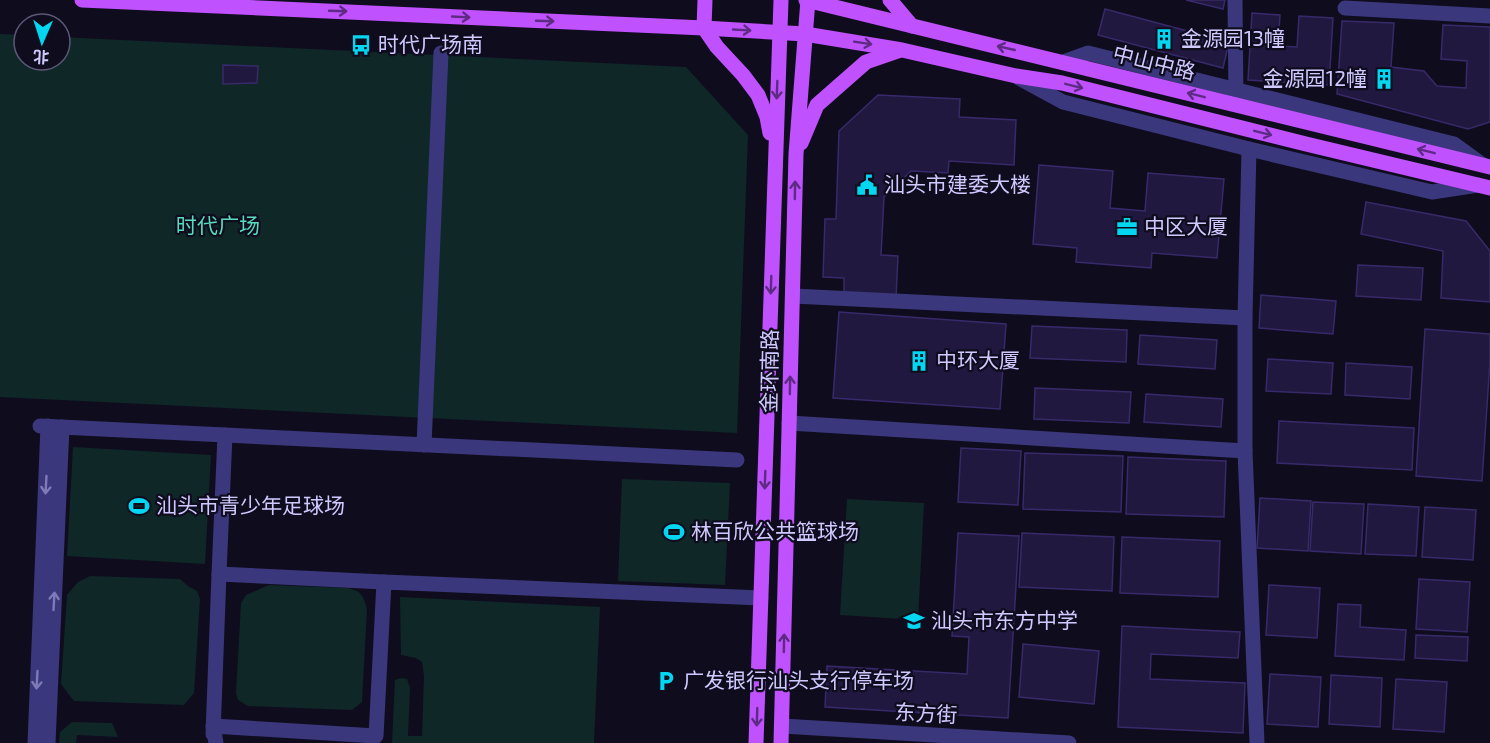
<svg xmlns="http://www.w3.org/2000/svg" width="1490" height="743" viewBox="0 0 1490 743" font-family="'Exo 2','Noto Sans SC',sans-serif">
<style>
.green{fill:#0f2727}
.building{fill:#20183e;stroke:#382a6a;stroke-width:1.5}
.lines{fill:none;stroke-linecap:round;stroke-linejoin:round}
.minor{stroke:#3b377c;stroke-width:15}
.major{stroke:#bf51fe;stroke-width:15}
.oneway{stroke:#5e2b83}
.oneway2{stroke:#7e79b7}
.labels{text-anchor:middle;stroke-width:4.5;stroke-linejoin:round;paint-order:stroke}
.poi-label{font-size:21px;fill:#d0c9ff;stroke:#0f0c1e;text-anchor:start}
.street-label{font-size:21px;fill:#d0c9ff;stroke:#0f0c1e}
.park-label{font-size:21px;fill:#56ddbd;stroke:#0f0c1e}
</style>
<rect width="100%" height="100%" fill="#0f0c1e"/>
<g class="green">
<polygon points="0,34 24,35 24,60 60,60 60,37 686,67 748,135 737,433 0,397"/>
<polygon points="73,447 211,455 205,564 67,556"/>
<polygon points="622,479 730,483 725,585 618,581"/>
<polygon points="847,499 924,503 918,620 840,615"/>
<polygon points="90,576 180,579 188,586 197,591 200,599 194,693 184,705 74,701 61,684 67,595 78,582"/>
<path d="M269,585L348,588C362,592 363,595 367,609L362,702L352,710L248,706L238,700L236,693L241,603L246,595Z"/>
<polygon points="400,597 600,607 594,743 392,743 395,680 401,678 407,679 410,688 408,736 422,736 424,676 422,662 416,658 401,655"/>
<polygon points="72,722 112,723 118,737 77,735 76,743 59,743 60,732"/>
</g>
<g class="building">
<polygon points="1186,0 1225,0 1223,9"/>
<polygon points="1105,9 1229,42 1223,68 1098,35"/>
<polygon points="1252,13 1280,15 1278,46 1297,47 1299,16 1333,18 1329,85 1248,80"/>
<polygon points="1342,21 1394,23 1391,67 1424,71 1437,86 1466,88 1467,61 1441,59 1443,25 1490,27 1490,122 1468,129 1337,94"/>
<polygon points="223,65 258,66 257,83 223,84"/>
<polygon points="878,95 960,99 959,117 1016,120 1014,165 949,161 948,173 911,171 884,197 881,255 898,256 896,298 844,296 844,278 823,277 825,219 836,219 839,131"/>
<polygon points="1039,165 1113,171 1110,208 1145,211 1148,173 1224,179 1217,258 1152,253 1151,268 1076,262 1077,248 1033,244"/>
<polygon points="1366,202 1466,221 1490,251 1490,302 1441,298 1443,251 1361,234"/>
<polygon points="1358,265 1423,268 1421,300 1356,296"/>
<polygon points="1261,295 1336,301 1333,334 1259,328"/>
<polygon points="839,312 1006,324 1000,409 833,398"/>
<polygon points="1032,326 1127,330 1126,362 1030,358"/>
<polygon points="1425,329 1490,334 1490,361 1482,481 1416,476"/>
<polygon points="1140,335 1217,340 1215,369 1138,364"/>
<polygon points="1268,359 1333,363 1331,394 1266,391"/>
<polygon points="1346,363 1412,367 1410,399 1345,395"/>
<polygon points="1035,388 1131,392 1129,423 1034,419"/>
<polygon points="1146,394 1223,399 1221,427 1144,422"/>
<polygon points="1279,421 1414,428 1412,470 1277,463"/>
<polygon points="961,448 1021,451 1018,505 958,502"/>
<polygon points="1025,453 1123,456 1121,512 1023,509"/>
<polygon points="1128,457 1226,461 1224,517 1126,514"/>
<polygon points="1260,498 1311,501 1308,551 1257,548"/>
<polygon points="1313,502 1364,504 1361,554 1310,551"/>
<polygon points="1368,504 1419,507 1416,556 1365,554"/>
<polygon points="1425,507 1476,510 1473,560 1422,557"/>
<polygon points="958,533 1019,536 1008,718 825,707 827,666 967,674 969,637 952,636"/>
<polygon points="1022,533 1114,537 1112,591 1019,587"/>
<polygon points="1122,537 1220,541 1218,597 1120,593"/>
<polygon points="1419,579 1470,582 1467,632 1416,629"/>
<polygon points="1269,585 1320,588 1317,638 1266,635"/>
<polygon points="1338,604 1361,605 1360,627 1406,630 1404,660 1335,656"/>
<polygon points="1122,626 1240,632 1238,658 1151,654 1150,679 1245,683 1243,733 1118,727"/>
<polygon points="1416,635 1468,637 1467,661 1415,658"/>
<polygon points="1023,644 1099,651 1094,704 1019,697"/>
<polygon points="1270,674 1321,677 1318,727 1267,724"/>
<polygon points="1331,675 1382,678 1380,727 1329,724"/>
<polygon points="1396,679 1447,682 1444,732 1393,729"/>
</g>
<g class="lines">
<g class="minor">
<polyline points="1235,0 1236,99"/>
<polyline points="1345,8 1490,16"/>
<polyline points="1063,62 1088,53 1454,144 1483,165"/>
<polyline points="1019,78 1063,102 1249,149 1432,192 1478,185"/>
<polyline points="793,296 1245,318"/>
<polyline points="789,423 1245,451 1245,318 1249,149"/>
<polyline points="40,426 737,460"/>
<polyline points="424,445 441,53"/>
<polyline points="1245,451 1257,743"/>
<polyline points="219,574 225,435"/>
<polyline points="782,726 1069,743"/>
<polyline points="213,734 219,574 384,582"/>
<polyline points="35,743 48,426"/>
<polyline points="48,743 62,427"/>
<polyline points="216,743 213,726 376,736 384,582 761,598"/>
</g>
<g class="major">
<polyline points="82,0 704,28 805,34 902,50 1016,76 1062,83 1306,144 1490,188"/>
<polyline points="705,0 704,28 717,47 743,75 758,95 767,117 770,133"/>
<polyline points="806,0 1490,167"/>
<polyline points="890,0 912,26"/>
<polyline points="801,143 817,105 866,62 898,51"/>
<polyline points="756,743 781,0"/>
<polyline points="781,743 796,154 808,0"/>
</g>
</g>
<defs><path id="oneway-shaft" d="M-6 0H5M1.5-3L5.5 0L1.5 3" fill="none" stroke-width="1.6" stroke-linecap="round" stroke-linejoin="round" transform="scale(1.5)"/></defs>
<g class="oneway">
<use href="#oneway-shaft" transform="translate(338 11) rotate(2)"/>
<use href="#oneway-shaft" transform="translate(461 17) rotate(3)"/>
<use href="#oneway-shaft" transform="translate(545 21) rotate(2)"/>
<use href="#oneway-shaft" transform="translate(742 30) rotate(3)"/>
<use href="#oneway-shaft" transform="translate(863 43) rotate(9)"/>
<use href="#oneway-shaft" transform="translate(1006 48) rotate(-167)"/>
<use href="#oneway-shaft" transform="translate(1074 86) rotate(14)"/>
<use href="#oneway-shaft" transform="translate(777 90) rotate(92)"/>
<use href="#oneway-shaft" transform="translate(1196 95) rotate(-166)"/>
<use href="#oneway-shaft" transform="translate(1263 133) rotate(14)"/>
<use href="#oneway-shaft" transform="translate(1426 151) rotate(-166)"/>
<use href="#oneway-shaft" transform="translate(795 190) rotate(-89)"/>
<use href="#oneway-shaft" transform="translate(771 285) rotate(92)"/>
<use href="#oneway-shaft" transform="translate(790 385) rotate(-89)"/>
<use href="#oneway-shaft" transform="translate(765 480) rotate(92)"/>
<use href="#oneway-shaft" transform="translate(784 643) rotate(-89)"/>
<use href="#oneway-shaft" transform="translate(757 717) rotate(92)"/>
</g>
<g class="oneway2">
<use href="#oneway-shaft" transform="translate(46 485) rotate(93)"/>
<use href="#oneway-shaft" transform="translate(54 601) rotate(-87)"/>
<use href="#oneway-shaft" transform="translate(37 680) rotate(93)"/>
</g>
<defs>
<g id="building-bare" transform="scale(1.62)"><path d="M-4-6H4V6H1V3H-1V6H-4ZM-2.5-4.3h1.7v1.8h-1.7ZM.8-4.3h1.7v1.8H.8ZM-2.5-1h1.7V.8h-1.7ZM.8-1h1.7V.8H.8Z" fill="#02d6f1" stroke="#0f0c1e" stroke-width="2.5" paint-order="stroke"/></g>
<g id="bus-bare" transform="scale(1.62)"><path d="M-5-6H5V4H4V6H2V4H-2V6H-4V4H-5ZM-3.5-4V0h7V-4ZM-3.5 1.2v1.5H-2V1.2ZM2 1.2v1.5H3.5V1.2Z" fill="#02d6f1" stroke="#0f0c1e" stroke-width="2.5" paint-order="stroke"/></g>
<g id="civic-bare" transform="scale(1.62)"><path d="M-.6-6.5H3V-4.5H.6V-3L4-1V1h2V6H-6V1h2V-1L-.6-3ZM-1.2 2.5V6h2.4V2.5Z" fill="#02d6f1" stroke="#0f0c1e" stroke-width="2.5" paint-order="stroke"/></g>
<g id="office-bare" transform="scale(1.62)"><path d="M-6-3h4V-5.5h4V-3h4V5H-6ZM-1-4.5V-3h2v-1.5ZM-6 0V1H6V0Z" fill="#02d6f1" stroke="#0f0c1e" stroke-width="2.5" paint-order="stroke"/></g>
<g id="stadium-bare" transform="scale(1.62)"><path d="M0-5a6.5 5 0 1 0 0 10a6.5 5 0 1 0 0-10ZM-3.5-1.8h7v3.6h-7Z" fill="#02d6f1" stroke="#0f0c1e" stroke-width="2.5" paint-order="stroke"/></g>
<g id="school-bare" transform="scale(1.62)"><path d="M0-5L7-2L0 1L-7-2ZM-4 1L0 2.5L4 1V4Q0 6-4 4Z" fill="#02d6f1" stroke="#0f0c1e" stroke-width="2.5" paint-order="stroke"/></g>
<g id="parking-bare" transform="scale(1.62)"><path d="M-3.5-5.5H1a3.5 3.5 0 0 1 0 7H-1V5.5H-3.5ZM-1-3.4V-.6H.8a1.4 1.4 0 0 0 0-2.8Z" fill="#02d6f1" stroke="#0f0c1e" stroke-width="2.5" paint-order="stroke"/></g>
</defs>
<g fill-rule="evenodd">
<use href="#building-bare" x="1164" y="39"/>
<use href="#bus-bare" x="361" y="45"/>
<use href="#building-bare" x="1384" y="79"/>
<use href="#civic-bare" x="867" y="185"/>
<use href="#office-bare" x="1127" y="227"/>
<use href="#building-bare" x="919" y="361"/>
<use href="#stadium-bare" x="139" y="506"/>
<use href="#stadium-bare" x="674" y="532"/>
<use href="#school-bare" x="914" y="621"/>
<use href="#parking-bare" x="666" y="681"/>
</g>
<g class="labels">
<g class="poi-label">
<text x="1181" y="46">金源园13幢</text>
<text x="378" y="52">时代广场南</text>
<text x="1367" y="86" text-anchor="end">金源园12幢</text>
<text x="884" y="192">汕头市建委大楼</text>
<text x="1144" y="234">中区大厦</text>
<text x="936" y="368">中环大厦</text>
<text x="156" y="513">汕头市青少年足球场</text>
<text x="691" y="539">林百欣公共篮球场</text>
<text x="931" y="628">汕头市东方中学</text>
<text x="683" y="688">广发银行汕头支行停车场</text>
</g>
<g class="street-label">
<text transform="translate(1154 63) rotate(14)" y="7">中山中路</text>
<text transform="translate(770 371) rotate(-89)" y="7">金环南路</text>
<text transform="translate(926 714) rotate(3)" y="7">东方街</text>
</g>
<g class="park-label">
<text x="218" y="233">时代广场</text>
</g>
</g>
<g transform="translate(42 42) rotate(183)"><circle r="28" fill="#0f0c1e" stroke="#5c5878" stroke-width="1.5"/>
<path d="M0-4.5L10 22L0 15L-10 22Z" fill="#02d6f1"/>
<text y="-9" font-size="16" font-weight="bold" text-anchor="middle" fill="#d0c9ff">北</text>
</g>
</svg>
